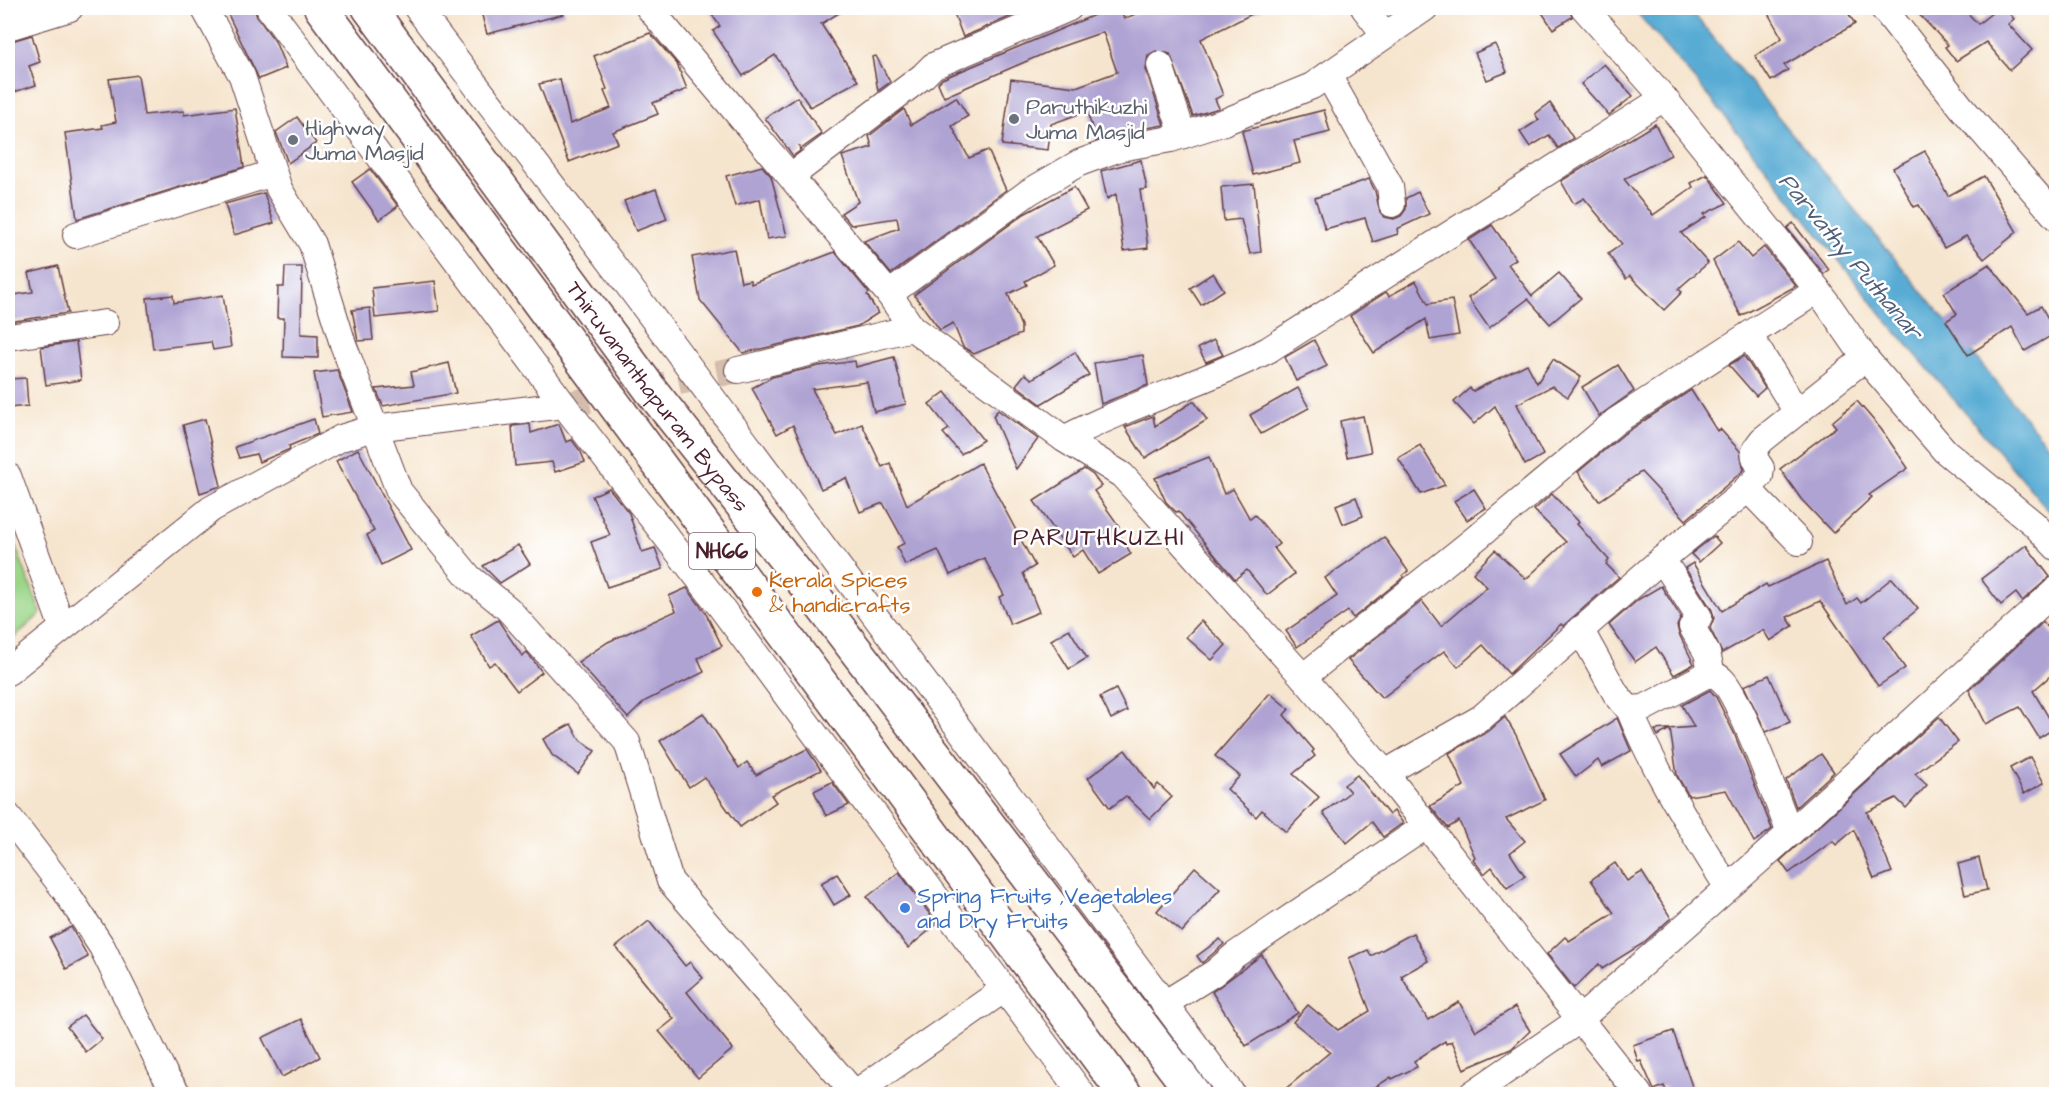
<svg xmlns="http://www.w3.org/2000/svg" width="2064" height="1102" viewBox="0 0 2064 1102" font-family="'Architects Daughter',sans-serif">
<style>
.green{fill:#9ad588;stroke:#727a5a;stroke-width:1.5}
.water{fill:#58acd4;stroke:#516680;stroke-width:1.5}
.building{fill:#afa3d3}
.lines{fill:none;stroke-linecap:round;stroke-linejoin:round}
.minor-tunnel{stroke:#d4bdad;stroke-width:26;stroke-dasharray:26 13;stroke-linecap:butt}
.minor-casing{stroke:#643d43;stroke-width:28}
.highway-casing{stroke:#643d43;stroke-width:36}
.minor{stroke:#fff;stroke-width:26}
.highway{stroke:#fff;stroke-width:33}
.worship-dot{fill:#6b7280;stroke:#fff;stroke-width:2}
.food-dot{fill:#e8710a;stroke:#fff;stroke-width:2}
.shop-dot{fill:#3f7fe0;stroke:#fff;stroke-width:2}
.labels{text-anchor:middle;stroke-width:5;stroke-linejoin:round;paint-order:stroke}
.shield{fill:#fff;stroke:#80626b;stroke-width:1.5}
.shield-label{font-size:21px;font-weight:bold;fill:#4a1f2b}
.worship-label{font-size:22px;fill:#5b616d;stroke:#fff;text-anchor:start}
.street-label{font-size:22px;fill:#4a1f2b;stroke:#fff}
.food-label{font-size:22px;fill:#c56008;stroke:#fff;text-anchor:start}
.shop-label{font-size:22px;fill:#366cbe;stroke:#fff;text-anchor:start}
.water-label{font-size:24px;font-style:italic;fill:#505e77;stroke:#fff}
.neighbourhood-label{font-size:24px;letter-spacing:1.5px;fill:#4a1f2b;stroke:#fff}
</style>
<rect width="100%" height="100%" fill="#fff"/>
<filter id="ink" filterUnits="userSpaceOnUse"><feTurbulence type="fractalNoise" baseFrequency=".0167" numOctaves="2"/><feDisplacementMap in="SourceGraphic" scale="12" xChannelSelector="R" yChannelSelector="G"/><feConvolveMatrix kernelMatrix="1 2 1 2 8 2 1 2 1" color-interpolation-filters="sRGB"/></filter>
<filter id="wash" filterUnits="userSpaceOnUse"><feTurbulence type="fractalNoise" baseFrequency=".008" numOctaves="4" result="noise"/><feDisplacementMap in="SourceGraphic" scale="24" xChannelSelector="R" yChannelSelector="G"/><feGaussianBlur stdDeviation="1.35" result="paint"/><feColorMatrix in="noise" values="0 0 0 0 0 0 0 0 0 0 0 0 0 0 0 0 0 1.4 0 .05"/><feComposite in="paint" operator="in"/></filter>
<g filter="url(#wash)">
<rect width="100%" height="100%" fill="#f6e5ce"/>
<polygon class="green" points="8,526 41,613 8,643"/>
<polygon class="water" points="1633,8 1689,8 2056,455 2056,519 1887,321 1711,99"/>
<g id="blocks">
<g class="building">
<polygon points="225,8 254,8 257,17 275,41 286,68 259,79"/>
<polygon points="480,8 564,8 564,14 487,34"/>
<polygon points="707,8 847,8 821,24 858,81 810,107 775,55 743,76 713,31 720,26"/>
<polygon points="952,8 1028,8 1028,9 963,37"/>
<polygon points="1111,8 1120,8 1124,19 1149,8 1264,8 1201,39 1223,95 1215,99 1219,108 1193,116 1170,54 1156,51 1148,55 1146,70 1164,125 1117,133 1096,141 1087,111 1051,124 1048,150 1002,145 1011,79 1076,87 1117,72 1103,32 1057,48 944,97 938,83 942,79"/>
<polygon points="1539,8 1569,8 1572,17 1553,29"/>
<polygon points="1765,8 1845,8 1855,24 1784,65 1788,70 1771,81 1755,56 1782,38"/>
<polygon points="1913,8 1963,8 1978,24 1998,8 2005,8 2014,19 2008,24 2032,50 2010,70 1986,42 1956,61 1945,47 1948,45"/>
<polygon points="650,33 677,64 687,89 653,103 658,114 613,132 618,143 569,162 539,84 560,79 570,124 611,108 604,91 607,89 594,56"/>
<polygon points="32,35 40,62 29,66 36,85 8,94 8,42"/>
<polygon points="1495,44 1507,72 1487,80 1475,53"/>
<polygon points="876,56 890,82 878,91 872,57"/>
<polygon points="1604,64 1633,96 1609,115 1581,84"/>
<polygon points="138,75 144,115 184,111 184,115 235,108 244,167 77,219 65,133 103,128 102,125 116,122 109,79"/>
<polygon points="797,97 822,134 801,149 799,145 800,151 793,156 765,118"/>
<polygon points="956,97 968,116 952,126 969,158 988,150 1006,190 891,274 864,241 899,228 897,218 851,225 841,213 858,202 842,156 872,147 869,136 904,109 911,125"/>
<polygon points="1550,103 1573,138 1558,148 1549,135 1530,147 1520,132 1539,120 1535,114"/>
<polygon points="1324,110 1330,132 1294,141 1300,163 1253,175 1242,131"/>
<polygon points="297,117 316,143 288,163 276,132"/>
<polygon points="1655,124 1671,155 1624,179 1653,215 1693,187 1691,183 1707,175 1727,203 1704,214 1706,217 1681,233 1708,263 1678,289 1682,292 1664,310 1630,276 1626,279 1608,254 1622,244 1584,198 1574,204 1561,181"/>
<polygon points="1925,151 1948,196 1984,176 2017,232 1984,259 1966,236 1944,248 1919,205 1914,207 1893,168"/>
<polygon points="1141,160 1147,189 1140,190 1148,248 1124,251 1116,194 1107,199 1101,171"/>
<polygon points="762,166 771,176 787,236 767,239 760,199 735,206 726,176"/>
<polygon points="370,169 398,206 379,220 352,182"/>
<polygon points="1369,179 1375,191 1380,212 1385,217 1394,219 1401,216 1406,209 1406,198 1418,192 1429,214 1397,229 1398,234 1373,242 1365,218 1325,229 1315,198"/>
<polygon points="1254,184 1261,252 1250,254 1241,219 1224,221 1221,187"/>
<polygon points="1074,187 1087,210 1037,236 1054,265 1025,281 1027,285 1008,294 1021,326 1021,334 974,354 963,347 953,323 940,330 914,295 1024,214"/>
<polygon points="656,189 667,219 636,231 624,201"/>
<polygon points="264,193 274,223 234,235 225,204"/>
<polygon points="1793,223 1829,270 1824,274 1787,228"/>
<polygon points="1492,225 1516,259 1508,264 1532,296 1559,273 1581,298 1550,324 1528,299 1489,328 1468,298 1495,279 1469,240"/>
<polygon points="1738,242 1751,258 1764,247 1796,286 1741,316 1713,261"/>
<polygon points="734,249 741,282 750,280 751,284 835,252 869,293 867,295 878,313 858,326 743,353 700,300 692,257"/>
<polygon points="1989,264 2028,313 2041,306 2056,333 2025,351 2012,327 1968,355 1946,321 1957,314 1944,293"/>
<polygon points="58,266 68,313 8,322 8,296 33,292 29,273"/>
<polygon points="285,267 302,267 301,334 318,335 318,358 283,357 284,318 277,318 278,287 284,287"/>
<polygon points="1213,273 1224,290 1201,305 1190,288"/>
<polygon points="435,281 439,311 375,318 372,288"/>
<polygon points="1416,281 1428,304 1452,300 1459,335 1430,340 1426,319 1374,353 1350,316 1386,292 1389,296"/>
<polygon points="173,295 174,303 223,295 231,347 213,350 211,342 153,349 147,298"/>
<polygon points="370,308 373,340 358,341 352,310"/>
<polygon points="1214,340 1223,355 1206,362 1198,348"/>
<polygon points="1314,340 1327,366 1296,381 1285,357"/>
<polygon points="76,342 81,380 46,385 41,347"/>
<polygon points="1075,352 1089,375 1041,404 1016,385 1025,374 1032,379"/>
<polygon points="1143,355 1148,385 1101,404 1094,363"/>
<polygon points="1744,356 1765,388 1756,396 1729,365"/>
<polygon points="894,357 906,404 874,412 867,382 812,389 837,435 862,424 882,467 890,463 907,505 980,463 1035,566 1023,573 1039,612 1010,624 999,597 1004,595 984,558 950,575 938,550 905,565 897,547 905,543 883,503 860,512 846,478 821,489 793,425 777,434 752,388 772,377 819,366 855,361 856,367"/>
<polygon points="1553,359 1581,377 1568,397 1552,386 1517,404 1543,455 1525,465 1495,406 1474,424 1454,402 1470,388 1473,391 1527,364 1537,383"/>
<polygon points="449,363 456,393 383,406 376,389 414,385 411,372"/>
<polygon points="1618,365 1634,391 1599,416 1582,387"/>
<polygon points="337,370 353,412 322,417 314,373"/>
<polygon points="26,378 28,406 8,408 8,379"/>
<polygon points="1298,388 1309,408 1261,434 1250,415"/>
<polygon points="1691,390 1717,431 1720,429 1740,451 1744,470 1686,520 1641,472 1599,501 1578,472 1625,433"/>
<polygon points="945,392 983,440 961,454 943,433 949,429 929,404"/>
<polygon points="1194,401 1207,420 1145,458 1125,427 1153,416 1155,426"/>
<polygon points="1857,401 1881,429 1908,468 1869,495 1872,497 1833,533 1801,499 1780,469 1836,427 1832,422"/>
<polygon points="998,410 1038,439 1016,469 993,416"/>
<polygon points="1363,416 1371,452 1347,457 1340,421"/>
<polygon points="205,419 221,486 200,493 183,425"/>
<polygon points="314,419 318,434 289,446 290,449 281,453 259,462 256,454 239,458 235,447"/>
<polygon points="530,424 531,433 559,424 566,442 572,440 581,452 585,462 555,472 552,462 515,466 512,426"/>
<polygon points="1420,445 1445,485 1421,494 1398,458"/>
<polygon points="358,449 411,550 381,565 367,535 374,531 336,461"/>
<polygon points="1209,457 1224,494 1233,489 1250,519 1255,515 1279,544 1274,548 1294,574 1267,595 1247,570 1235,579 1178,511 1176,512 1166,502 1155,478"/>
<polygon points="1084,469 1093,475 1101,486 1094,491 1119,526 1116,528 1131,554 1098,574 1083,550 1073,557 1034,501"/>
<polygon points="609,488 629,513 642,552 655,548 663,569 607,587 591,542 610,535 592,496"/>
<polygon points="1474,489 1486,508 1467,520 1454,501"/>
<polygon points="1552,494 1579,522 1577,524 1609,560 1606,564 1619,577 1563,626 1561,624 1509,674 1483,645 1458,667 1444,651 1382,698 1348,660 1422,601 1441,626 1487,587 1473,573 1495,550 1526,579 1566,542 1534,510"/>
<polygon points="1356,497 1363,516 1343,524 1336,505"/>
<polygon points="1714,536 1720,543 1699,562 1691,554"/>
<polygon points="1384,537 1408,571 1403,575 1404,577 1353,618 1348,611 1297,647 1286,631 1337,596 1325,578"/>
<polygon points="518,545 530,564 500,583 483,566"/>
<polygon points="2026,545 2050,577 2022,601 2016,593 2001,605 1981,579"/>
<polygon points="1826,561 1847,605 1857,598 1861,603 1892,578 1918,609 1884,637 1905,668 1878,686 1820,601 1787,617 1793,626 1770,641 1763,630 1722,653 1710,628 1714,618 1712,610 1685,568 1693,563 1722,611 1766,584 1768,587"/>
<polygon points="1661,586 1681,617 1677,626 1679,634 1694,664 1674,675 1656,647 1635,662 1609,625 1639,599"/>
<polygon points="687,588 705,612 722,646 698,658 704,672 645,701 628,718 578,662 608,642 676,611 669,596"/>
<polygon points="498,620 522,656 527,652 542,672 517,691 495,662 489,666 471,636"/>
<polygon points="1201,621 1226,645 1212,660 1186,637"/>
<polygon points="2043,622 2056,638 2056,671 2033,691 2055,728 2039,738 2020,707 1986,724 1969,690"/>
<polygon points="1069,629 1087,658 1069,669 1051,640"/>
<polygon points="1769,675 1790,722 1766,732 1744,686"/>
<polygon points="1116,689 1127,711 1111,719 1100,697"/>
<polygon points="1710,690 1716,697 1734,733 1772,829 1754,842 1726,790 1689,796 1677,775 1670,729 1658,736 1655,730 1694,727 1682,705"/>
<polygon points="1270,693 1289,709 1284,715 1314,750 1312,752 1315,756 1293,774 1319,797 1286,832 1262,810 1256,817 1227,789 1240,776 1215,756"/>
<polygon points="703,713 739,768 747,762 756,775 807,749 821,770 771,795 776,802 740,827 704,777 689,787 660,741"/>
<polygon points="1505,717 1516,735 1545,800 1506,819 1525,841 1510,853 1525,876 1507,888 1492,867 1484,874 1473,859 1475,857 1459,821 1448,828 1430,806 1464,786 1449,753 1489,731"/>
<polygon points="1939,717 1958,742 1915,774 1927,785 1906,808 1896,798 1867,812 1892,872 1874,879 1854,830 1836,845 1833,841 1789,873 1780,861"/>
<polygon points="1617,718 1631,751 1602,767 1598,760 1576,777 1560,754"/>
<polygon points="571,724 580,740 595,751 578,774 552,755 543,739"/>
<polygon points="1125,750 1154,789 1158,784 1172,797 1150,819 1126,796 1110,808 1088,778"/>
<polygon points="1821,754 1834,772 1796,807 1786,780"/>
<polygon points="2030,757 2044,783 2024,794 2010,768"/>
<polygon points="1357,775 1389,815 1394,811 1403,823 1383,837 1372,822 1347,843 1323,813 1350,792 1344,785"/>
<polygon points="832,782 849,805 826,816 814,791"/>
<polygon points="1979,858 1987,890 1965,895 1958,864"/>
<polygon points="1615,863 1627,881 1642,872 1671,918 1642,944 1602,969 1599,964 1574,988 1547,954 1565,937 1569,941 1614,913 1591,880"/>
<polygon points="1195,867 1220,889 1182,932 1157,911"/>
<polygon points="899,872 937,924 908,948 867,897"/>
<polygon points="837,874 851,895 834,905 821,883"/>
<polygon points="649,921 685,966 690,962 703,978 687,992 733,1049 698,1078 659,1031 674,1019 616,947"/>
<polygon points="71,927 88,957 66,969 50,938"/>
<polygon points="1413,933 1428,961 1401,976 1428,1020 1459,1002 1476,1031 1515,1007 1530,1031 1511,1049 1464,1069 1452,1041 1446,1044 1445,1041 1414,1061 1417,1067 1392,1079 1391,1077 1363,1095 1278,1095 1330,1052 1293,1022 1308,1005 1338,1030 1370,1011 1349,958 1368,950 1371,956"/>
<polygon points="1220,939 1224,944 1202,963 1197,956"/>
<polygon points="1262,955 1298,1013 1246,1046 1212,992"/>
<polygon points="83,1015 102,1039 86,1052 67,1027"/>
<polygon points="301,1019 320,1057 282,1077 262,1038"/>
<polygon points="1673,1031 1695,1095 1668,1095 1664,1086 1654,1090 1641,1061 1638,1062 1633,1045"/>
</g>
</g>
</g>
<g filter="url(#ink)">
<use href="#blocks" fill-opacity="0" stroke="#643d43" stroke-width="1.5"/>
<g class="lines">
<polyline class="minor-tunnel" points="564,405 738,370"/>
<g class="minor-casing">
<g id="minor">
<polyline points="204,8 242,76 279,189 312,244 343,344 399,491 469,577 508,609 627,742 670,881 855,1094"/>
<polyline points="269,8 564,405 720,606 1082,1094"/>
<polyline points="417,8 619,273 1232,1094"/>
<polyline points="649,8 889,294 912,328 1064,439 1122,475 1303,677 1385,773 1639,1094"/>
<polyline points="1364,8 1385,35"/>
<polyline points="1584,8 1664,98 1818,290 1865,358 1945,451 2034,524 2056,547"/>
<polyline points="1883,8 1962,108 2056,217"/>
<polyline points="8,27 70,8"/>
<polyline points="1160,65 1183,135"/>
<polyline points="1328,75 1390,186 1392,204"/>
<polyline points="791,176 923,76 933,66 1069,8"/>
<polyline points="76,235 273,173"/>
<polyline points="889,294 1029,192 1079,163 1120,148 1171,139 1224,122 1312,86 1425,8"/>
<polyline points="1749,335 1797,412"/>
<polyline points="8,337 105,323"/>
<polyline points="738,370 912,328"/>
<path d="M1064,439C1130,404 1202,384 1268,350L1664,98"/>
<polyline points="8,476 62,626"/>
<polyline points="1747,488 1799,542"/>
<polyline points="1662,559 1699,617 1692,627 1707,653 1712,674"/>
<path d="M1580,629L1616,694L1629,709L1644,708L1704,676C1711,674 1716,674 1721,679C1740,695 1778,804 1790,833"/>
<polyline points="8,672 211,509 341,438 374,428 564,405"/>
<polyline points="1303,677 1475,539 1616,421 1818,290"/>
<path d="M1629,709C1655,773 1692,830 1728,888"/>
<path d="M1385,773L1481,718L1662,559L1737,498L1760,476L1761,468C1752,456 1752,452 1762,440L1865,358"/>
<polyline points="8,816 64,889 102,947 165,1075 178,1094"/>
<polyline points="1164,1004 1214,973 1235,955 1426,826"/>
<polyline points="854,1094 1003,990"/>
<polyline points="1472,1094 1578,1021 1790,833 2056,590"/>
</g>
</g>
<g class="highway-casing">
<g id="highway">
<polyline points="321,8 1125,1094"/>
<path id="s1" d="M369,8L650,389L812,593L1194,1094"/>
</g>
</g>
<use href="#minor" class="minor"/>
<use href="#highway" class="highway"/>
</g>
</g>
<g class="worship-dot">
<circle cx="1014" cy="119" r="6"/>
<circle cx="293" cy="140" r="6"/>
</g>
<circle class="food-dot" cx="757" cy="592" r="6"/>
<circle class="shop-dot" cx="905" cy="908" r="6"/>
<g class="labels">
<rect class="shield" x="689" y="533" width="66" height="36" rx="4.5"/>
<g class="shield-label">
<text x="722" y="558">NH66</text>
</g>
<g class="worship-label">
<text x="1026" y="114">Paruthikuzhi<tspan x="1026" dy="25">Juma Masjid</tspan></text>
<text x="305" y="135">Highway<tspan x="305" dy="25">Juma Masjid</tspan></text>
</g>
<g class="street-label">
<text dy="8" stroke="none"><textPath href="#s1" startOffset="484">Thiruvananthapuram Bypass</textPath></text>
</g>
<g class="food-label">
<text x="769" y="587">Kerala Spices<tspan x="769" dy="25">&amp; handicrafts</tspan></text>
</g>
<g class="shop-label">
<text x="917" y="903">Spring Fruits ,Vegetables<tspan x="917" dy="25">and Dry Fruits</tspan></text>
</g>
<g class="water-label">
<text transform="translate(1851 256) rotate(50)" y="8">Parvathy Puthanar</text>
</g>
<g class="neighbourhood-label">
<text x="1099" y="545">PARUTHKUZHI</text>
</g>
</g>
<rect width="2064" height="1102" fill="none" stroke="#fff" stroke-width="30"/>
</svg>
